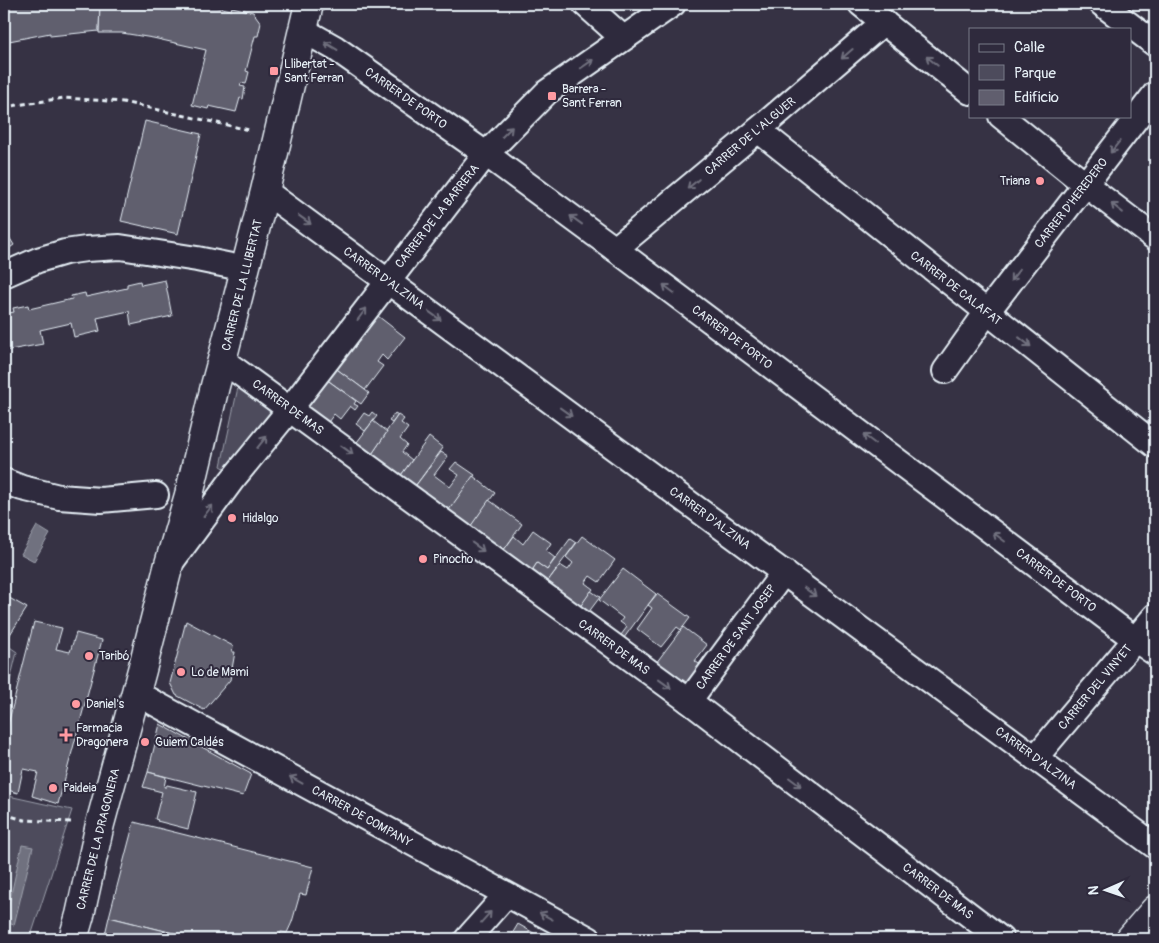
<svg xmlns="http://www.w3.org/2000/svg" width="1159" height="943" viewBox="0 0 1159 943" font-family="Pangolin,sans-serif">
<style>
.green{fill:#4d4b5c;stroke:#9a9eaa}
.water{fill:#70717f;stroke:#a0a4af}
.building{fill:#605e6e;stroke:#e8f1f8}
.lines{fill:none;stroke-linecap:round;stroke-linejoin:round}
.street-casing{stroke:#e8f1f8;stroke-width:28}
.secondary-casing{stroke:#e8f1f8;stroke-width:31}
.path{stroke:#e8f1f8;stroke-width:3;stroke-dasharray:5 4;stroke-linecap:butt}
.street{stroke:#2f2a3d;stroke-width:24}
.secondary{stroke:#2f2a3d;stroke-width:28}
.oneway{stroke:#70707e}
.poi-dot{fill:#ff9aa2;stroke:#2f2a3d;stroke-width:2}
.labels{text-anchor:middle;stroke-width:4;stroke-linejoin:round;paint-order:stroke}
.poi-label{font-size:12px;fill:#e8f1f8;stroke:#2f2a3d;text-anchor:start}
.street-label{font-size:12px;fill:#e8f1f8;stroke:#2f2a3d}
</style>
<rect width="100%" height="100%" fill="#363244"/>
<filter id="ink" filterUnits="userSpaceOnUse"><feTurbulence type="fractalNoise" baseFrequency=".02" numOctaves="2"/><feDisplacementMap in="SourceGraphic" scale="10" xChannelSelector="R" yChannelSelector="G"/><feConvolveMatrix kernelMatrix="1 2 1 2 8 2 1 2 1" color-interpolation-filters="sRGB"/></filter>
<g filter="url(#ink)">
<g class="green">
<polygon points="240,378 276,405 229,471 221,466"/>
<polygon points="4,643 17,652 4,706"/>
<polygon points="4,795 72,810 30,939 4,939"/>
</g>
<g class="water">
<polygon points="37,526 50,534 34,561 21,554"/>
<polygon points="22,845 33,847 14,925 5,922"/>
</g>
<g class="building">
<polygon points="4,4 100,4 99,31 50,36 50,33 4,42"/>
<polygon points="100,4 205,4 231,10 232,7 253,12 261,23 258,36 255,36 246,71 249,72 246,84 241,83 240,86 245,87 243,99 240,98 236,112 209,106 208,109 192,105 206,50 153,38 122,33 99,33"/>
<polygon points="145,121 201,134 178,234 121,221"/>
<polygon points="4,229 14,245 4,252"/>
<polygon points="165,280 172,316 131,325 129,311 97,318 100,331 74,337 71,323 40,330 43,344 4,351 4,314 14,312 13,308 28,305 29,309 72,299 71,296 85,293 86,297 127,288 127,284 140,281 141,285"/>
<polygon points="374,313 405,337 387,360 382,355 377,362 383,366 365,390 334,367"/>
<polygon points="334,367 369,393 361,404 326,379"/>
<polygon points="326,379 356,401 354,404 358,406 355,410 350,406 340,419 334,414 326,425 303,408"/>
<polygon points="372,412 377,416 365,431 356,424 364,413 369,416"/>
<polygon points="395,413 398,415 392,423 389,421"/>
<polygon points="398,415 404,419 401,423 408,428 400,439 407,445 402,452 412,460 399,478 370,457 387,432 386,432"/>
<polygon points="373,421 387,432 370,457 354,446"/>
<polygon points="429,437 443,448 413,489 399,478"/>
<polygon points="441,452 448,456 434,475 450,487 459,475 450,469 456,462 475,475 446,514 413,489"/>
<polygon points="473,476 495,493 468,530 446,514"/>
<polygon points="489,500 522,524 501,554 468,530"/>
<polygon points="533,530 551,543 546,551 555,558 547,570 537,563 529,575 501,554 514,536 523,544"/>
<polygon points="4,536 9,539 4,549"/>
<polygon points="582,536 615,560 599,582 590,576 585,583 593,589 577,611 544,586 560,565 568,570 573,563 566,557"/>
<polygon points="570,539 576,543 544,586 529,575 537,563 547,570"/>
<polygon points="623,569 656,594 621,642 618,639 627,627 620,622 623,618 599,600"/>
<polygon points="591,591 600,597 585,617 577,611"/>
<polygon points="657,594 690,618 681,630 677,627 661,647 637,629 652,608 648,605"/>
<polygon points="4,595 27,608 9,636 4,633"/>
<polygon points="186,621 233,646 232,652 235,652 230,680 204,710 176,695 170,683"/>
<polygon points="34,622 62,628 56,649 70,652 76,633 102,640 58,804 32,796 38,772 23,769 18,793 4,789 4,740"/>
<polygon points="683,627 707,645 695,661 699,664 704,657 709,660 686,692 653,667"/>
<polygon points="160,724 251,774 243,796 148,772"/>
<polygon points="148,772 166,777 164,787 166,787 167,785 197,792 188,829 157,821 158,820 155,819 162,792 143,787"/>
<polygon points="134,822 313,867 306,895 300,894 292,922 287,933 281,932 279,939 197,939 109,917"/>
<polygon points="109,917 197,939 104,939"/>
<polygon points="518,924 544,939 509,939"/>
</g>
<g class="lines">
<g class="street-casing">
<g id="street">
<polyline points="585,4 623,38"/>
<polyline points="861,4 970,92"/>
<polyline points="1102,4 1155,44"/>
<polyline points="303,30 335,48 486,154 615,249 1136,640 1155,653"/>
<polyline points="1001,116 1086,185 1155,238"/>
<polyline points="758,130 1155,445"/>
<polyline points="265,191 1155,846"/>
<polyline points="615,249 758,130 884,22"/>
<polyline points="4,275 38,260 65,252 86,249 120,247 197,259 246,269"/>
<polyline points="222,360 689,701 1001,939"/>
<polyline points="945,371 987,312 1155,94"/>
<polyline points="4,481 22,488 59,497 101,500 156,495"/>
<polyline points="173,560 232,480 290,409 486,154 547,92 673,4"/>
<polyline points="136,693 589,939"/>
<polyline points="689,701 784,572"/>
<polyline points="1035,758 1155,616"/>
<polyline points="467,939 506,895"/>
</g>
</g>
<g class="secondary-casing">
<g id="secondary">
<polyline points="73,939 80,915 100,824 142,670 169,564 189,495 215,386 222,360 265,191 309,4"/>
<polyline points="1130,939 1155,910"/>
</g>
</g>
<g class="path">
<polyline points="4,107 64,98 123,102 249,130"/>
<polyline points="4,814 24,820 71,822"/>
</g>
<use href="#street" class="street"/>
<use href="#secondary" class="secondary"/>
</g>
<defs><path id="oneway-shaft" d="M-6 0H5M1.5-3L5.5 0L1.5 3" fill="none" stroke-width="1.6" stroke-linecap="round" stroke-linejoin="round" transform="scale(1.25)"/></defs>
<g class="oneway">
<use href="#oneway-shaft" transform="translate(331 46) rotate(-149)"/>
<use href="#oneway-shaft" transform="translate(847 54) rotate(139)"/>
<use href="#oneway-shaft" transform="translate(932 61) rotate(-141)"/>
<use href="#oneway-shaft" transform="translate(587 64) rotate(-35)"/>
<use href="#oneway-shaft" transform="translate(507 132) rotate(-45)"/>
<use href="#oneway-shaft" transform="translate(1115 147) rotate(128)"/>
<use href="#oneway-shaft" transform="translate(693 184) rotate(140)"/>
<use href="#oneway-shaft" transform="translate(1117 208) rotate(-142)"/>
<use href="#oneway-shaft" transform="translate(305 220) rotate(36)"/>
<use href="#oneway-shaft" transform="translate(576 220) rotate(-144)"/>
<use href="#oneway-shaft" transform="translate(1015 275) rotate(128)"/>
<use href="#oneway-shaft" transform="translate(669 289) rotate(-143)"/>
<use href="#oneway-shaft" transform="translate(362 314) rotate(-53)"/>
<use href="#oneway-shaft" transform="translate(435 316) rotate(36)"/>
<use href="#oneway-shaft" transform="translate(1025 342) rotate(38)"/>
<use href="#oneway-shaft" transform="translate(566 412) rotate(36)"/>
<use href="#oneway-shaft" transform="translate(869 439) rotate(-143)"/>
<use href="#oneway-shaft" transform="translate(262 442) rotate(-51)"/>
<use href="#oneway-shaft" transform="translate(347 450) rotate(36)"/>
<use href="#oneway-shaft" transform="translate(208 511) rotate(-53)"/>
<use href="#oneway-shaft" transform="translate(999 537) rotate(-143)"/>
<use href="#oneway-shaft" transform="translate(478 547) rotate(36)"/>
<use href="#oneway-shaft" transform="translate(810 592) rotate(36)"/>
<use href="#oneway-shaft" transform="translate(665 684) rotate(36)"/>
<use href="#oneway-shaft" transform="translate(296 780) rotate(-151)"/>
<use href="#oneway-shaft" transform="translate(795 782) rotate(37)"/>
<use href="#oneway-shaft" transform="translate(546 916) rotate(-152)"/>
<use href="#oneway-shaft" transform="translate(486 917) rotate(-48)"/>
</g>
</g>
<g class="poi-dot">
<rect x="269" y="66" width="10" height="10" rx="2.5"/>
<rect x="547" y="91" width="10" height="10" rx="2.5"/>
<circle cx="1040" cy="181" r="5"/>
<circle cx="232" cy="518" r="5"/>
<circle cx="423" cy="559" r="5"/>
<circle cx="89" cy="656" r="5"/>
<circle cx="181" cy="672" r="5"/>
<circle cx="76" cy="704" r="5"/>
<path d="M63.5 727.5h5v5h5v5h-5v5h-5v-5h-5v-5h5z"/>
<circle cx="145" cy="742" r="5"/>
<circle cx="53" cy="788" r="5"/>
</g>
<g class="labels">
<g class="poi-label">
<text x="284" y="68">Llibertat -<tspan x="284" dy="14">Sant Ferran</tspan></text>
<text x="562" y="93">Barrera -<tspan x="562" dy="14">Sant Ferran</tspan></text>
<text x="1030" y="185" text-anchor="end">Triana</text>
<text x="242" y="522">Hidalgo</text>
<text x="433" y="563">Pinocho</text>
<text x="99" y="660">Taribó</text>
<text x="191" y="676">Lo de Mami</text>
<text x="86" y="708">Daniel's</text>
<text x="76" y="732">Farmacia<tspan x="76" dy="14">Dragonera</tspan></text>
<text x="155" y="746">Guiem Caldés</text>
<text x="63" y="792">Paideia</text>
</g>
<g class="street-label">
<text transform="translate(406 98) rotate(35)" y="4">CARRER DE PORTO</text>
<text transform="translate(750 136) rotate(-40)" y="4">CARRER DE L'ALGUER</text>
<text transform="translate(1071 203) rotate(-52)" y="4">CARRER D'HEREDERO</text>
<text transform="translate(437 216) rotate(-52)" y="4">CARRER DE LA BARRERA</text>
<text transform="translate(384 278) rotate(36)" y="4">CARRER D'ALZINA</text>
<text transform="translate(242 285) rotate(-76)" y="4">CARRER DE LA LLIBERTAT</text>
<text transform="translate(956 288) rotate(38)" y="4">CARRER DE CALAFAT</text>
<text transform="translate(732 337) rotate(37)" y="4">CARRER DE PORTO</text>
<text transform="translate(288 407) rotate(36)" y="4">CARRER DE MAS</text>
<text transform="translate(710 518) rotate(36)" y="4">CARRER D'ALZINA</text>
<text transform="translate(1056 580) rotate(37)" y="4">CARRER DE PORTO</text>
<text transform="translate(736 637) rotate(-54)" y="4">CARRER DE SANT JOSEP</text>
<text transform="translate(614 647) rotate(36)" y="4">CARRER DE MAS</text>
<text transform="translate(1095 687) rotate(-50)" y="4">CARRER DEL VINYET</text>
<text transform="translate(1036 758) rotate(36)" y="4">CARRER D'ALZINA</text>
<text transform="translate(362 816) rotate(29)" y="4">CARRER DE COMPANY</text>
<text transform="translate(98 839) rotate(-76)" y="4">CARRER DE LA DRAGONERA</text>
<text transform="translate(938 891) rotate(37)" y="4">CARRER DE MAS</text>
</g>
</g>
<rect width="1159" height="943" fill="none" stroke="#2f2a3d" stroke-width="20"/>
<rect x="10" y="10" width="1139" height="923" fill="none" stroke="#e8f1f8" stroke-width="2" filter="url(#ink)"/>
<rect x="969" y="28" width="162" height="90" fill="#2f2a3d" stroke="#797a88"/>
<rect x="979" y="44" width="25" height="8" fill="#2f2a3d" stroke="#797a88"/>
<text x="1014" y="52" font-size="15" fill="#e8f1f8">Calle</text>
<rect x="979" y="65" width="25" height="15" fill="#4d4b5c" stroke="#797a88"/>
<text x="1014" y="78" font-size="15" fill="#e8f1f8">Parque</text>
<rect x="979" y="90" width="25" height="15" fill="#605e6e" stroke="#797a88"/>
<text x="1014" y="102" font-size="15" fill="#e8f1f8">Edificio</text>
<g transform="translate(1106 890) rotate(268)" stroke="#2f2a3d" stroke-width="4" paint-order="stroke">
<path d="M0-4L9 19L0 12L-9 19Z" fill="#e8f1f8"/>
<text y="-8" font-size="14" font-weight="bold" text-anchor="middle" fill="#e8f1f8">N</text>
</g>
</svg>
